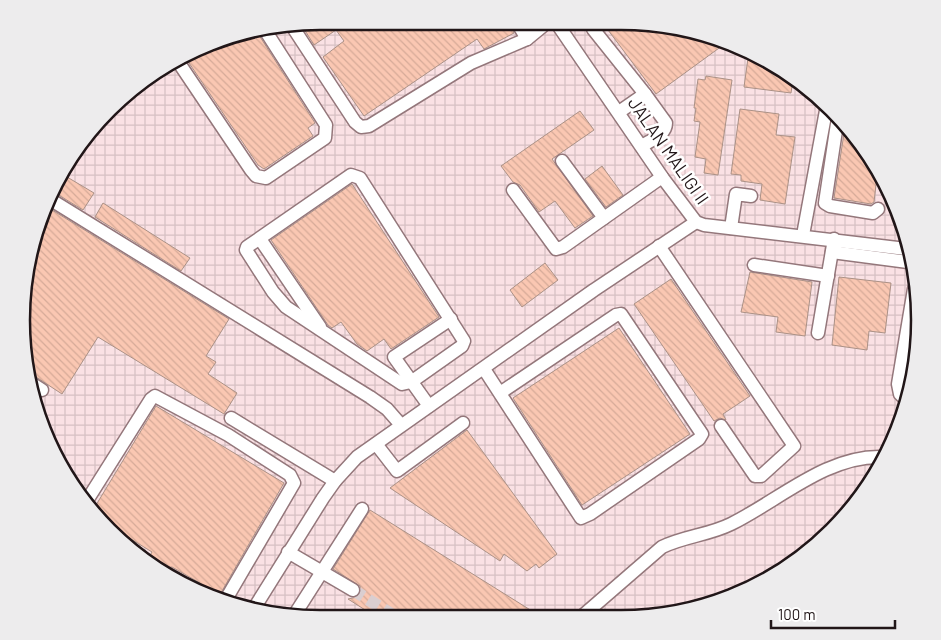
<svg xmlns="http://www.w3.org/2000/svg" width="941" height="640" viewBox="0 0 941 640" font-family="Barlow,sans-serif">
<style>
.industrial{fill:url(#industrial-grid)}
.building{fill:url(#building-back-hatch);stroke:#ab9186}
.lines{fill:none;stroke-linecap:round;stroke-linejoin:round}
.minor-tunnel{stroke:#daced0;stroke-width:12;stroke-dasharray:12 6;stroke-linecap:butt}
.minor-casing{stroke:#94777b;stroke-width:15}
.minor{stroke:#fff;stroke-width:12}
.labels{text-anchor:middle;stroke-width:5;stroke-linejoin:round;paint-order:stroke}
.street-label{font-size:18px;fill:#211618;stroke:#fff}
.rim{fill:none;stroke:#211618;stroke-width:2.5}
</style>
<defs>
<pattern id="industrial-grid" width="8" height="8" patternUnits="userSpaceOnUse" patternTransform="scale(1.25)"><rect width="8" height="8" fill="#fae1e4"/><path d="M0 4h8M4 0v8" fill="none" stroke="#d6c0c3"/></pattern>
<pattern id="building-back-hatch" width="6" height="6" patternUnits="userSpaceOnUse" patternTransform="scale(1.25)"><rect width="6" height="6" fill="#fac7b2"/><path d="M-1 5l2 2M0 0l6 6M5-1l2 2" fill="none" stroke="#d6aa98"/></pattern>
</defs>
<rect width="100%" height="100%" fill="#fbeef0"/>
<polygon class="industrial" points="320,21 679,27 753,52 832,109 897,205 920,320 897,434 832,531 736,596 621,619 262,613 188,588 109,531 61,469 27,379 22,300 44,206 83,138 154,72 224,37"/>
<g class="building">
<polygon points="320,21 510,24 514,33 484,49 477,39 364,116 323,57 344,41 336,30 314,45 301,24"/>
<polygon points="605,26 679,27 726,43 656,94"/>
<polygon points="257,32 315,123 308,128 313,136 264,169 258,165 185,57 224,37"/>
<polygon points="749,51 793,80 791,93 744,87"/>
<polygon points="706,76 732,80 718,175 704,173 706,159 695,157 700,122 694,121 696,108 694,108 698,79 705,80"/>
<polygon points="740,109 779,114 776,135 795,137 785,204 760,200 762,184 741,181 741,175 731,174"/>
<polygon points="580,111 594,130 552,159 593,216 575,228 555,201 539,212 520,185 513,182 501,166"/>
<polygon points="845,127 877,176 874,202 871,204 834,198"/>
<polygon points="602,166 623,195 606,207 585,179"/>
<polygon points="62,174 94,193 83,210 52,191"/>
<polygon points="352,184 439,317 391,349 384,339 367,351 357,344 341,322 332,328 328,325 271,240"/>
<polygon points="103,203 190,258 181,271 95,217"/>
<polygon points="44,205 229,319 206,356 216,362 208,374 237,393 224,414 98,337 62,394 27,371 22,300"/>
<polygon points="545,263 558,280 522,307 510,290"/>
<polygon points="750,272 812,282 805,336 776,332 778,317 741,312"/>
<polygon points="839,277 891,283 885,333 869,331 867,350 832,345"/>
<polygon points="671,279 750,396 723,414 726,420 720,418 714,421 634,304"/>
<polygon points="619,328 690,434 582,505 513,398"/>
<polygon points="156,406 284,483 218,598 203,592 200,583 172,567 163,568 148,559 152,552 100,520 93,510"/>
<polygon points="467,430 557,554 539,568 536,564 527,571 504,554 500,561 390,488"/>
<polygon points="370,510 532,611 528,617 373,615 348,599 357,597 361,591 360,586 333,569"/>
</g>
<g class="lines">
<polyline class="minor-tunnel" points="353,590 393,615"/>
<g class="minor-casing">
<g id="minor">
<polyline points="518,24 527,39 544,25"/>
<polyline points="558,25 662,177 696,222 704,225 906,249"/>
<polyline points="292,26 355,122 361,127 369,126 471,63 527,39"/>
<polyline points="593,26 593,29 645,94 619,112"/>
<polyline points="177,60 251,170 256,176 266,178 325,138 326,125 265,30"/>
<polyline points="838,117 825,203 830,206 873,213 878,209"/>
<path d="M642,146C651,140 666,135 666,123L645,94"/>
<polyline points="562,161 604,218"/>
<polygon points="351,175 360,178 464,341 462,346 411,382 402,384 286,307 273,292 246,250 247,247"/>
<polyline points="513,190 556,249 563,247 662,177"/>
<polyline points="48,198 370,397 387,409 401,425"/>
<polyline points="731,228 736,194 751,196"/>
<polyline points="803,235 827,105"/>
<polyline points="260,239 320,327"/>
<polyline points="659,246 794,446 761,476 755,476 721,426"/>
<polyline points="832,252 908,262"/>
<polyline points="754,265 828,276"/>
<polyline points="818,333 834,239"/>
<polyline points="484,369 581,518 590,514 699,439 702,434 621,314 616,315 500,393"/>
<polyline points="28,381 42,390"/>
<polyline points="904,398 900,394 898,384 914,289"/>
<polyline points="429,406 394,357 451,319"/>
<polyline points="231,418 335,481"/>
<polyline points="376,444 397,471 463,423"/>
<polyline points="86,502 151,399 155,396 228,435 290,475 294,483 225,601"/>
<polyline points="288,552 353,590"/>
<polyline points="168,574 195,590"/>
<polyline points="253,610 323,498 335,481 357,457 594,290 696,222"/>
<polyline points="295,614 362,509"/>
<path d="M580,618L662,547C685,536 709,535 731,524C778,501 827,455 882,457"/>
</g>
</g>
<use href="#minor" class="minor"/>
</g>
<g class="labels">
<g class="street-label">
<text transform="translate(668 151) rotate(55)" y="6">JALAN MALIGI II</text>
</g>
</g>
<path d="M0 0H941V640H0ZM320 30H621A290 290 0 0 1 911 320V320A290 290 0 0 1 621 610H320A290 290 0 0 1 30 320V320A290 290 0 0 1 320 30Z" fill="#edeced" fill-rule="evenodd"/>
<path class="rim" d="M320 30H621A290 290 0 0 1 911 320V320A290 290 0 0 1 621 610H320A290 290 0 0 1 30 320V320A290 290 0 0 1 320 30Z"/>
<path d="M771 620v8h124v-8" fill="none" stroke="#211618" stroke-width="2.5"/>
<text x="778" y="620" font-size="15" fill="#211618" stroke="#ffffff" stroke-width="4" paint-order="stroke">100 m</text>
</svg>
